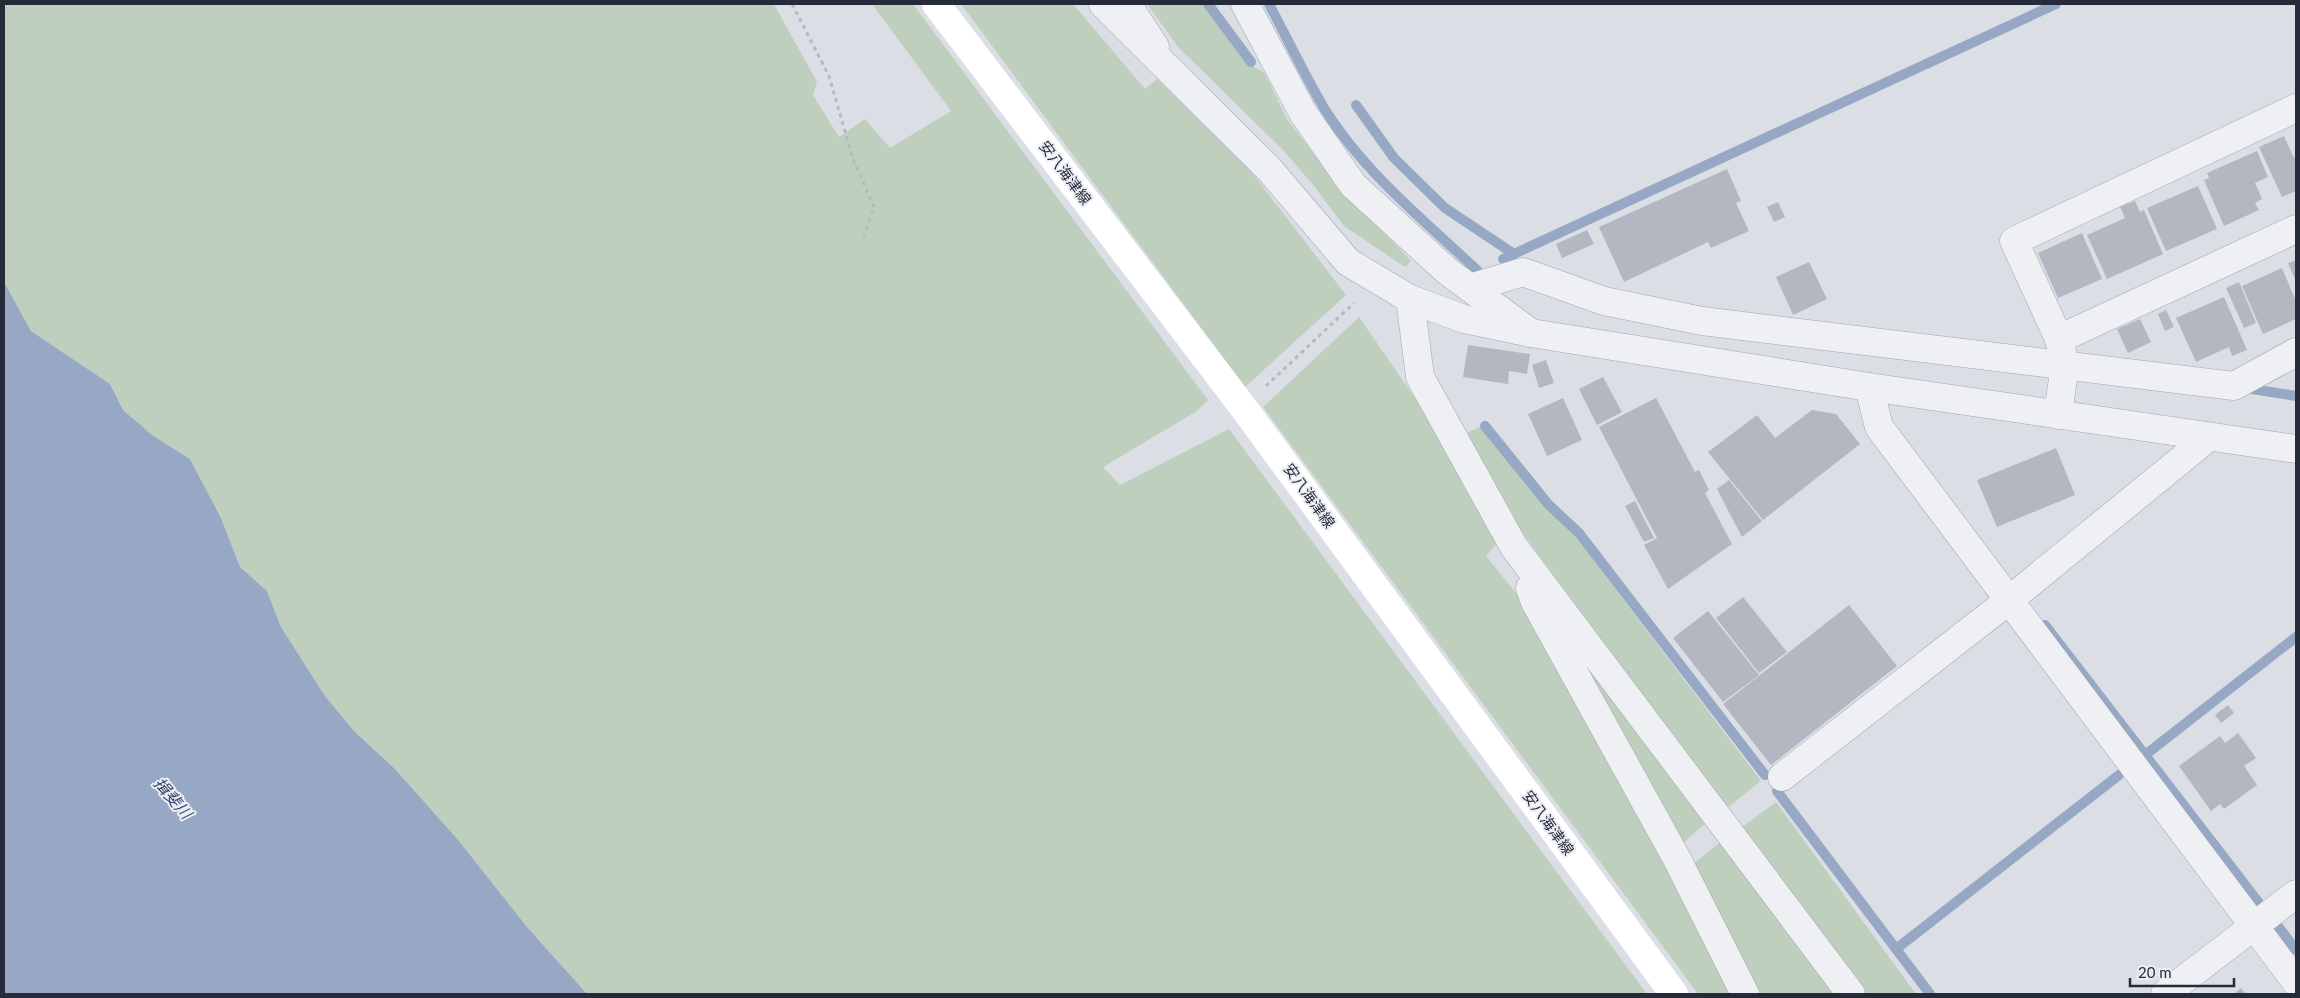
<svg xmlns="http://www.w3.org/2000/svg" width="2300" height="998" viewBox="0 0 2300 998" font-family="Lato,'Noto Sans JP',sans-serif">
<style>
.green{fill:#bfcfbd}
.water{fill:#97a8c5}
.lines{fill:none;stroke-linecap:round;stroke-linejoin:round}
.stream{stroke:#97a8c5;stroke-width:10}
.building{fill:#b3b7c2}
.minor-casing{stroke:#a2a5af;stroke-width:29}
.tertiary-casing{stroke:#a2a5af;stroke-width:29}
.path{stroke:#b6b9c0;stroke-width:3;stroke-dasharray:4 4;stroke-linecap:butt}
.minor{stroke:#eef0f4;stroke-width:28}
.tertiary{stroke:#eef0f4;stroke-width:28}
.secondary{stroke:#fff;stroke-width:28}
.labels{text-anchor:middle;stroke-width:4;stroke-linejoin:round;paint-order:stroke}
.street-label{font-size:15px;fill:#262b3b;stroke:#ebedf3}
.water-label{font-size:16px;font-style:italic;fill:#32456d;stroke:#ebedf3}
</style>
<rect width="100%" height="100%" fill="#dcdee6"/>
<g class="green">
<polygon points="4,4 774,4 817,82 813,95 839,137 865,119 890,148 951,111 872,4 913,4 1208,400 1197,411 1103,467 1120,485 1229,429 1647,994 587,994 527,927 459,841 395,769 354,731 325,696 281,627 267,591 240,567 221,518 190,459 152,435 123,410 110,384 31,331 4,282"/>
<polygon points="961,4 1073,4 1145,89 1157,79 1250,170 1346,295 1245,387"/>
<polygon points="1147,4 1203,4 1248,64 1264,72 1287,119 1338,185 1411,261 1405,267 1344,226 1314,186 1283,150 1178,47"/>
<polygon points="1359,317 1437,430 1499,541 1486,556 1529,609 1732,994 1698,994 1263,407"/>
<polygon points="1481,426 1544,505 1573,533 1761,781 1726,809 1519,528 1467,433"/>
<polygon points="1558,621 1709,820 1681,845"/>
<polygon points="1776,802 1916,994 1864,994 1741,828"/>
<polygon points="1724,839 1836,994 1761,994 1692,865"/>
</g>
<polygon class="water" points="4,282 31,331 110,384 123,410 152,435 190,459 221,518 240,567 267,591 281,627 325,696 354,731 395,769 459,841 527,927 587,994 4,994"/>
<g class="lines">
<g class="stream">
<polyline points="1208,4 1251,62"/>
<path d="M1269,4C1287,38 1304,74 1324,108C1363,171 1423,220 1477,270"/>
<polyline points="1356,105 1394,158 1445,208 1514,254"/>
<polyline points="1503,259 2056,4"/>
<polyline points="2252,389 2296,396"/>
<polyline points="1485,426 1548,504 1579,533 1765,775"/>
<polyline points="2045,625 2259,903"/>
<polyline points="2140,759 2296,637"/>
<polyline points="1777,791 1930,994"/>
<polyline points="2277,925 2296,950"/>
<polyline points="1896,949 2119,775"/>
</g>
</g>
<g class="building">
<polygon points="2284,136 2294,158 2296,156 2296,191 2282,197 2259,147"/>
<polygon points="2257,151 2268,177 2255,183 2262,199 2255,203 2259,210 2224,226 2204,180 2209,178 2207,173"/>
<polygon points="1727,169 1741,201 1736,203 1749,231 1711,248 1708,242 1624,282 1599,227"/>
<polygon points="2198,186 2217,229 2166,251 2147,208"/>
<polygon points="2135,201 2140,212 2144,210 2163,254 2107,279 2087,235 2125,218 2120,207"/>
<polygon points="1778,202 1785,217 1774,222 1767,207"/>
<polygon points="1587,230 1594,244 1562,258 1556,244"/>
<polygon points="2082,233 2102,279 2058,298 2038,253"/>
<polygon points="2296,260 2296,282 2288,263"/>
<polygon points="1809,262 1827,299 1793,315 1776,277"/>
<polygon points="2282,268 2296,301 2296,319 2263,334 2242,286"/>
<polygon points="2239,282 2256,323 2244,328 2226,288"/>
<polygon points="2224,297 2247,350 2232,356 2229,347 2196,362 2176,318"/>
<polygon points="2166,310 2174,327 2165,331 2158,314"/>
<polygon points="2140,319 2151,342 2128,353 2117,329"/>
<polygon points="1468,345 1530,354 1527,374 1509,371 1508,384 1463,377"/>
<polygon points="1546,360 1554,383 1539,388 1532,365"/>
<polygon points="1603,377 1622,412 1597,425 1579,389"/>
<polygon points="1563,398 1582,440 1547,456 1528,414"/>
<polygon points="1656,398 1695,472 1699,470 1709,490 1705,493 1732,544 1668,589 1644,545 1657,538 1599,427"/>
<polygon points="1812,410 1836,414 1860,444 1763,520 1708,452 1757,415 1775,438"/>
<polygon points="2056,448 2075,495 1997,527 1977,480"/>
<polygon points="1729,480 1762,521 1742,537 1717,489"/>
<polygon points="1635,501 1654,538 1644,542 1625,506"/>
<polygon points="1743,597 1787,652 1759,673 1716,618"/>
<polygon points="1849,605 1897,666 1771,765 1723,704"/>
<polygon points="1708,611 1759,675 1723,702 1673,638"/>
<polygon points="2228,705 2234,713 2221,723 2215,715"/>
<polygon points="2238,733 2256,758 2244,766 2257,785 2224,809 2220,804 2211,811 2179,766 2220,736 2225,743"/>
<polygon points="2241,988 2246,994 2234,994"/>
</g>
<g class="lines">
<g class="minor-casing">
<g id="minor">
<polyline points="1127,4 1155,47"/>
<polyline points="1245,4 1303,113 1353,185 1447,271 1531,333"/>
<polyline points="1470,288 1523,272 1604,301 1702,321 2234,386 2296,352"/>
<polyline points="1410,299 1420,377 1514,547 1851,994"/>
<polyline points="2059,339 2296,229"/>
<polyline points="1869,387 1879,427 2296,982"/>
<polyline points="2058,415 2065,364 2059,339 2014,241 2296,108"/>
<polyline points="1530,588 1535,602 1677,859 1745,994"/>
<polyline points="1782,777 2008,601 2209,437"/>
<polyline points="2165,994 2296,894"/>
</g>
</g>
<g class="tertiary-casing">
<polyline id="tertiary" points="1103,4 1269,169 1348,262 1410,299 1464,319 1531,333 1869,387 2296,449"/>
</g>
<g class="path">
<polyline points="792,4 829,76 853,159 874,207 864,236"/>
<polyline points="1266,386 1354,303"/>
</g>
<use href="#minor" class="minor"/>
<use href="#tertiary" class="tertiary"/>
<polyline class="secondary" points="936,4 1243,407 1674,994"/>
</g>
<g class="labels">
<g class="street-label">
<text transform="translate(1065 173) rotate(53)" y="5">安八海津線</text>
<text transform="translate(1309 496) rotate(54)" y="5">安八海津線</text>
<text transform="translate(1548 823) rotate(54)" y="5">安八海津線</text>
</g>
<g class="water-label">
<text transform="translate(173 798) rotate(49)" y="6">揖斐川</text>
</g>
</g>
<rect width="2300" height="998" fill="none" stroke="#262b3b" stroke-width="10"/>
<path d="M2130 978v8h104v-8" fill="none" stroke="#262b3b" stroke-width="2.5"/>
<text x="2138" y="978" font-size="15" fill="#262b3b" stroke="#ebedf3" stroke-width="4" paint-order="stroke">20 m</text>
</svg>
